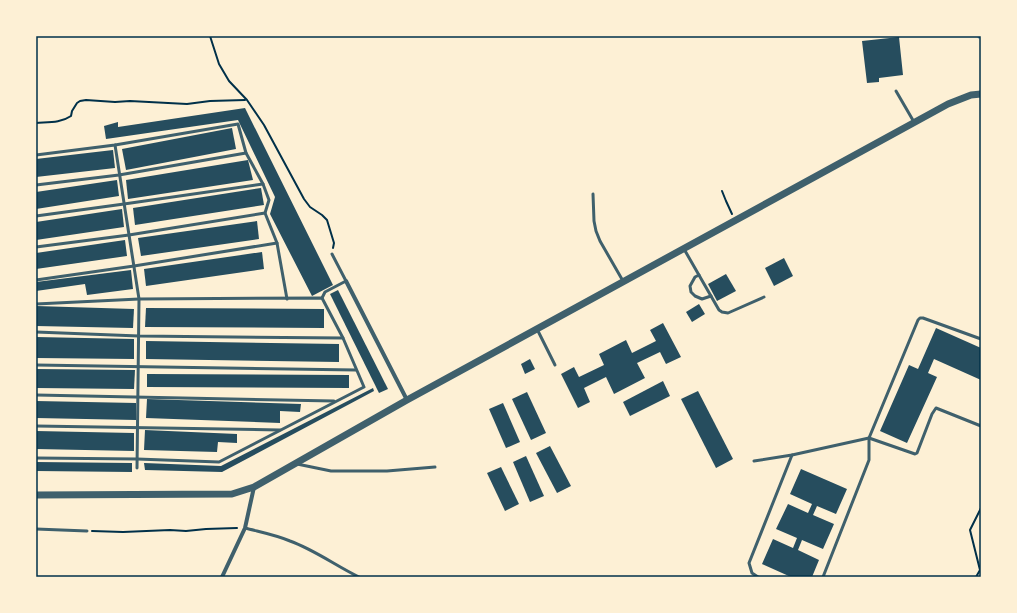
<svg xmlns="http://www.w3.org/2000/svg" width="1017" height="613" viewBox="0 0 1017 613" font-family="'Nunito Sans',sans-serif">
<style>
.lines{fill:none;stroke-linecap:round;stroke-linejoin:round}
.stream{stroke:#669bbc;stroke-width:3}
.building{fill:#264d5e}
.path{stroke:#003049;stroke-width:2}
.service{stroke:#3f606c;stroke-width:3}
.minor{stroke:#3f606c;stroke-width:4}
.tertiary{stroke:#3f606c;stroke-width:7}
.neatline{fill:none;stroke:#003049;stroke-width:1.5}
</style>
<rect width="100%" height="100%" fill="#fdf0d5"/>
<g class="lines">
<polyline class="stream" points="979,37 981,36"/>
</g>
<g class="building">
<polygon points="899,37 903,75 879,78 879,82 867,83 862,41"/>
<polygon points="245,108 333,285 312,296 270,214 275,197 238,120 106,139 104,126 118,122 118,127"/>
<polygon points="232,128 236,149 126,170 122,149"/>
<polygon points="113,150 115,168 36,177 36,159"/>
<polygon points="248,160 253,180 128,199 126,180"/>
<polygon points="117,180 119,196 36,209 36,192"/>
<polygon points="261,188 264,205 135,225 133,208"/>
<polygon points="122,209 124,227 36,240 36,222"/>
<polygon points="257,221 259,239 141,256 138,238"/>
<polygon points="125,240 127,256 36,269 36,253"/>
<polygon points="262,252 264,269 146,286 144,269"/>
<polygon points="784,258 793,276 774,286 765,268"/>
<polygon points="131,270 133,289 87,295 85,284 36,291 36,282"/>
<polygon points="726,274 736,291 717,301 708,284"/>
<polygon points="338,290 388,389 379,393 330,294"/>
<polygon points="699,304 705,314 692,322 686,312"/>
<polygon points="36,306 134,309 133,328 36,326"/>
<polygon points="146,308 324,309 324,328 145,327"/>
<polygon points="663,323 681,357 666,364 660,352 637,363 645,378 614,394 606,377 584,388 590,402 578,408 561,374 574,367 579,377 604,365 599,354 626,340 632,353 656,341 650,330"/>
<polygon points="936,328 981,348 981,380 934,359 928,373 937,377 907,443 880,431 909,365 918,369"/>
<polygon points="36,337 134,339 134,359 36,358"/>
<polygon points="146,341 339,344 339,362 146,359"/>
<polygon points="530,359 535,369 525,374 521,364"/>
<polygon points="36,369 135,370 134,389 36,388"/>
<polygon points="147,374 349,375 349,388 147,387"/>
<polygon points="663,381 670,396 630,416 623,402"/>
<polygon points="373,388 374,391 222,472 145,470 144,463 221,466"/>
<polygon points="698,391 733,459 716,468 681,399"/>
<polygon points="527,392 546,433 531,440 512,399"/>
<polygon points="147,399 301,404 300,412 280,411 280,423 146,418"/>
<polygon points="36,401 136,403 136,420 36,418"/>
<polygon points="503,403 520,442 506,448 489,409"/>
<polygon points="145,430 237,434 237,443 218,442 217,452 144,450"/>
<polygon points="36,431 134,433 134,451 36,449"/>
<polygon points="550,446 571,486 557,493 536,453"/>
<polygon points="526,456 544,496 530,502 513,462"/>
<polygon points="36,462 132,463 132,472 36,471"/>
<polygon points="501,467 519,504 505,511 487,473"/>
<polygon points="801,469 847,489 836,514 817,506 813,515 834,524 823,549 802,540 798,550 819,560 812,577 791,577 762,564 773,539 793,548 797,538 776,529 788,504 808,513 812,504 790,494"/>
</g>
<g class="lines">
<g class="path">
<polyline points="210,36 219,64 229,81 247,100 264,125 304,199 310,207 322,215 327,220 334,243 333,248"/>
<path d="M36,123C48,122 61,123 71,116L72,111L77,103L80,101L86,100L115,102L130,101L187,104L210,101L245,100"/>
<polyline points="722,191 726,201 732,214"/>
<polyline points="92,531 123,532 170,530 186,531 206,529 237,528"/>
<polyline points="976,577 980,570 970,530 981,508"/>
</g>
<g class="service">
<polyline points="896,91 914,122"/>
<polyline points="115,145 139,299 137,468"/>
<polyline points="36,155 115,145 238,124 246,153 263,184 269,200 265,213 277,243 287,299"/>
<polyline points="36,185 119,175 246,153"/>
<polyline points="593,194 594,221 596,231 600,241 623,281"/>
<polyline points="36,216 124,204 263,184"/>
<polyline points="36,247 129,235 265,213"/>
<polyline points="684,249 719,310 722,312 728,313 764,297"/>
<polyline points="699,275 695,277 690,286 691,292 695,296 702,299 711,296"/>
<polyline points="36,280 134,266 277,243"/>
<polyline points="322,298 325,292 346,281 332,254"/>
<polyline points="36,304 139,299 322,298 343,338 364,387 219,462 137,459 36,458"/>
<polyline points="537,329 555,365"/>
<polyline points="36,332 139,336 343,338"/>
<polyline points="36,365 356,370"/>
<polyline points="36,395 334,401"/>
<polyline points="36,426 280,430"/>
<polyline points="754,461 792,455 869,438 915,454 917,453 932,414 936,408 981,426"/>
<polyline points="297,464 331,471 387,471 435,467"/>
<path d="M245,528C260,532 276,535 290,541C315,550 336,566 359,577"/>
<polyline points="36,529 87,531"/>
<polyline points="758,577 752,573 749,563 792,455"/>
<polyline points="823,577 869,460 869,438 918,320 920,318 923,318 981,339"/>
</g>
<g class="minor">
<polyline points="346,281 407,400"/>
<polyline points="222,577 245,528 254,487"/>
</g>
<polyline class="tertiary" points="36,495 232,494 254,487 407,400 948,104 971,95 981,94"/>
</g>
<rect width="1017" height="613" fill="none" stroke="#fdf0d5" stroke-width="74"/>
<rect x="37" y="37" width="943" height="539" class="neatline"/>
</svg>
